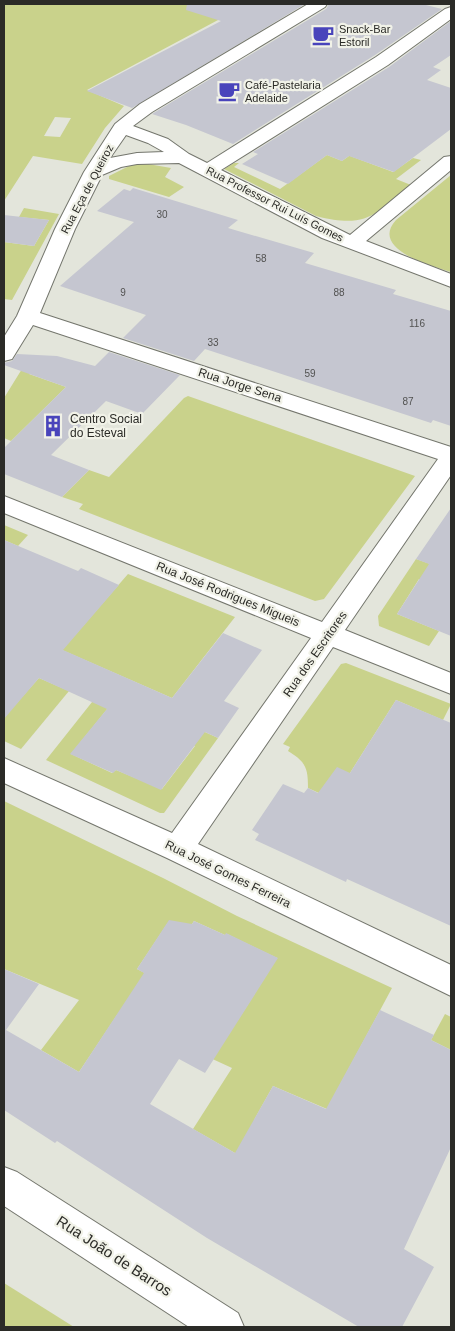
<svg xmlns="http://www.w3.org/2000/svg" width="455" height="1331" viewBox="0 0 455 1331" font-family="Arial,sans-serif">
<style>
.green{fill:#c9d28b;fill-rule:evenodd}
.building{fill:#c5c6d0}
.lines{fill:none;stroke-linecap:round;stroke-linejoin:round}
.minor-casing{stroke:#74766d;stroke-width:2}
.minor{fill:#fff;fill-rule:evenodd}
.labels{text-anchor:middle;stroke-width:4.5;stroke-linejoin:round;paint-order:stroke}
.number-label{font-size:10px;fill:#525251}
.far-poi-label{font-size:11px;fill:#2b2b27;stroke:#f1f2e8;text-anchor:start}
.far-street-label{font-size:11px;fill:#2b2b27;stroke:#f1f2e8}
.street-label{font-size:12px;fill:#2b2b27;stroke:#f1f2e8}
.poi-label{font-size:12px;fill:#2b2b27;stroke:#f1f2e8;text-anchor:start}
.near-street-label{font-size:15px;fill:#2b2b27;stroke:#f1f2e8}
</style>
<rect width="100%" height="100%" fill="#e3e5db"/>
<g class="green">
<path d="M4,4H248L87,90L124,106L105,128L82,164L33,156L4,201ZM55,117L71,118L60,137L44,136Z"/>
<path d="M342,153L393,172L413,158L421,160L396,179L411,185C374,215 367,229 316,216L224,169L234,163H239L234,167L280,189L327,155L342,161L349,156Z"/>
<polygon points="133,164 148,164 171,168 165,177 184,187 169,197 109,179 109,176"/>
<path d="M451,175V272C433,266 369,250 396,220Z"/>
<polygon points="24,208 59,214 12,300 4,299 4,242 34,246 49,220 19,217"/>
<polygon points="30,356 29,374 66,387 11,441 4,438 4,398"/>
<polygon points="188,396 415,476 324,599 315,601 79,509 83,504 62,497 89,470 109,477 184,398"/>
<polygon points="4,525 28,535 18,546 4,540"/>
<polygon points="450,556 451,590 419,579 397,614 439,631 429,646 379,626 378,616 416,559 442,568"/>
<polygon points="128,574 235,617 172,698 62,650 38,677 4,662 4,655 11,658 62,650"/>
<path d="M346,663L451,704L443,720L396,700L350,773L360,812L308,788C308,768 306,762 288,751L290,747L283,744L341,664Z"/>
<polygon points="39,678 69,691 21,749 4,741 4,717"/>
<polygon points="100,692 116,698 71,754 112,773 116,770 162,789 195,746 150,725 161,712 218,738 164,813 160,813 46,760"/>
<path d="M4,801L163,878L237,916L392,988L327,1109L273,1086L254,1120L275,1133L256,1165L193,1129L232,1068L117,1015L79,1072L41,1050L79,1000L4,969ZM194,921L225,935L227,934L277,958L238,1020L137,969L167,924L190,927Z"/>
<polygon points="445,1014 451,1017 451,1050 431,1040"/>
<polygon points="4,1283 74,1327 4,1327"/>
</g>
<g class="building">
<polygon points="187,4 305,4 132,108 87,91 221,21 186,10"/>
<polygon points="329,4 422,4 442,9 375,55 233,144 186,125 152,114 326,9"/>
<polygon points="451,21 451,55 433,67 441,70 427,80 451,88 451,129 394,172 349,156 342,161 327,155 288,184 242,164 258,154 253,152 389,67"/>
<polygon points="133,188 238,220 228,228 314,253 305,263 396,290 393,294 451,311 451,426 433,420 431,423 205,349 194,361 123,338 146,315 60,286 134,222 97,211 124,189 130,191"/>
<polygon points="4,215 49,220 34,246 4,242"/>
<polygon points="109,352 180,375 142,414 106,401 51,455 89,470 62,497 4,474 4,448 66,387 4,365 4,363 12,361 17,354 57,356 95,366"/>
<polygon points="451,508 451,636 397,614 429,564 416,559"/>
<polygon points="4,540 78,571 81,568 119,585 63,650 172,698 223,633 262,650 224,701 239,708 218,738 205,732 161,790 116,770 113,773 70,754 107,709 39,678 4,719"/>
<polygon points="396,700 451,723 451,926 347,879 346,882 255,840 259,834 252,830 283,784 304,793 308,788 318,793 337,767 350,773"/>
<polygon points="169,920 192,924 194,921 225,935 226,933 278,958 205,1073 179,1059 150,1104 235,1153 273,1086 326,1109 380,1010 434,1035 431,1040 451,1050 451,1147 404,1249 434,1267 402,1327 359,1327 207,1238 57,1141 55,1143 4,1110 4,969 39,984 6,1030 79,1072 144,973 137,969"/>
</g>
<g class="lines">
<g class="minor-casing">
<g id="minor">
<path d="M308,4H327L325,7L152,112L133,126L168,139L189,154L207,163L376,57L445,9L451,7V19L388,65L221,170L350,235L444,157L451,156V170L366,241L451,274V287L322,238L179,163L137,164L121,167L102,175L75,229L40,313L451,447V475L345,630L451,673V694L333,647L198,844L451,965V996L167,858L4,783V758L172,833L311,638L4,513V496L322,622L438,459L33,325L12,359L4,361V337L17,316L55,229L84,172L115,124L140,104ZM126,135L148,143L164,152L137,153L110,158Z"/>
<polygon points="4,1167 17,1172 238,1313 244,1327 189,1327 4,1206"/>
</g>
</g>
<use href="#minor" class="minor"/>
</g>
<defs>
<g id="cafe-bare" transform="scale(1.725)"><path d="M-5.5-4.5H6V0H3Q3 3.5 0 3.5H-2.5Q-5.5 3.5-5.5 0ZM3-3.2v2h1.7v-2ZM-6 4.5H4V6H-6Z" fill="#4944bb" stroke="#f1f2e8" stroke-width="2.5" paint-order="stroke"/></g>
<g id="building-bare" transform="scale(1.725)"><path d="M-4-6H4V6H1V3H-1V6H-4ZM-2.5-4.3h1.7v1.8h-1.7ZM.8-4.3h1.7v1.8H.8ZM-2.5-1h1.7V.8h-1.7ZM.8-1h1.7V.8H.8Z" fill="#4944bb" stroke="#f1f2e8" stroke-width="2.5" paint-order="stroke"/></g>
</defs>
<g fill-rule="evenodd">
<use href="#cafe-bare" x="323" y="35"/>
<use href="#cafe-bare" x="229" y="91"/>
<use href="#building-bare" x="53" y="426"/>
</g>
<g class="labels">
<g class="number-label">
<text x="162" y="218">30</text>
<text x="261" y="262">58</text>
<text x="123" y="296">9</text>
<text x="339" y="296">88</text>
<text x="417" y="327">116</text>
<text x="213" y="346">33</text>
<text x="310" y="377">59</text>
<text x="408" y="405">87</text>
</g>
<g class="far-poi-label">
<text x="339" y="33">Snack-Bar<tspan x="339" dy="13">Estoril</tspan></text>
<text x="245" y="89">Café-Pastelaria<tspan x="245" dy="13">Adelaide</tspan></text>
</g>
<g class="far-street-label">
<text transform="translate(87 189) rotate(-62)" y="4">Rua Eça de Queiroz</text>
<text transform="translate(275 204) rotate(27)" y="4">Rua Professor Rui Luís Gomes</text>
</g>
<g class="street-label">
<text transform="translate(240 385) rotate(18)" y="4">Rua Jorge Sena</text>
<text transform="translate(228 594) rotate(22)" y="4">Rua José Rodrigues Migueis</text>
<text transform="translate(315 654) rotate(-55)" y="4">Rua dos Escritores</text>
<text transform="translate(228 874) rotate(26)" y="4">Rua José Gomes Ferreira</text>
</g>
<g class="poi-label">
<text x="70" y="423">Centro Social<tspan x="70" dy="14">do Esteval</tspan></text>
</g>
<g class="near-street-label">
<text transform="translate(114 1256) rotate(33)" y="5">Rua João de Barros</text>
</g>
</g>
<rect width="455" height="1331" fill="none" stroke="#2b2b27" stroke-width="10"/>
</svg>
